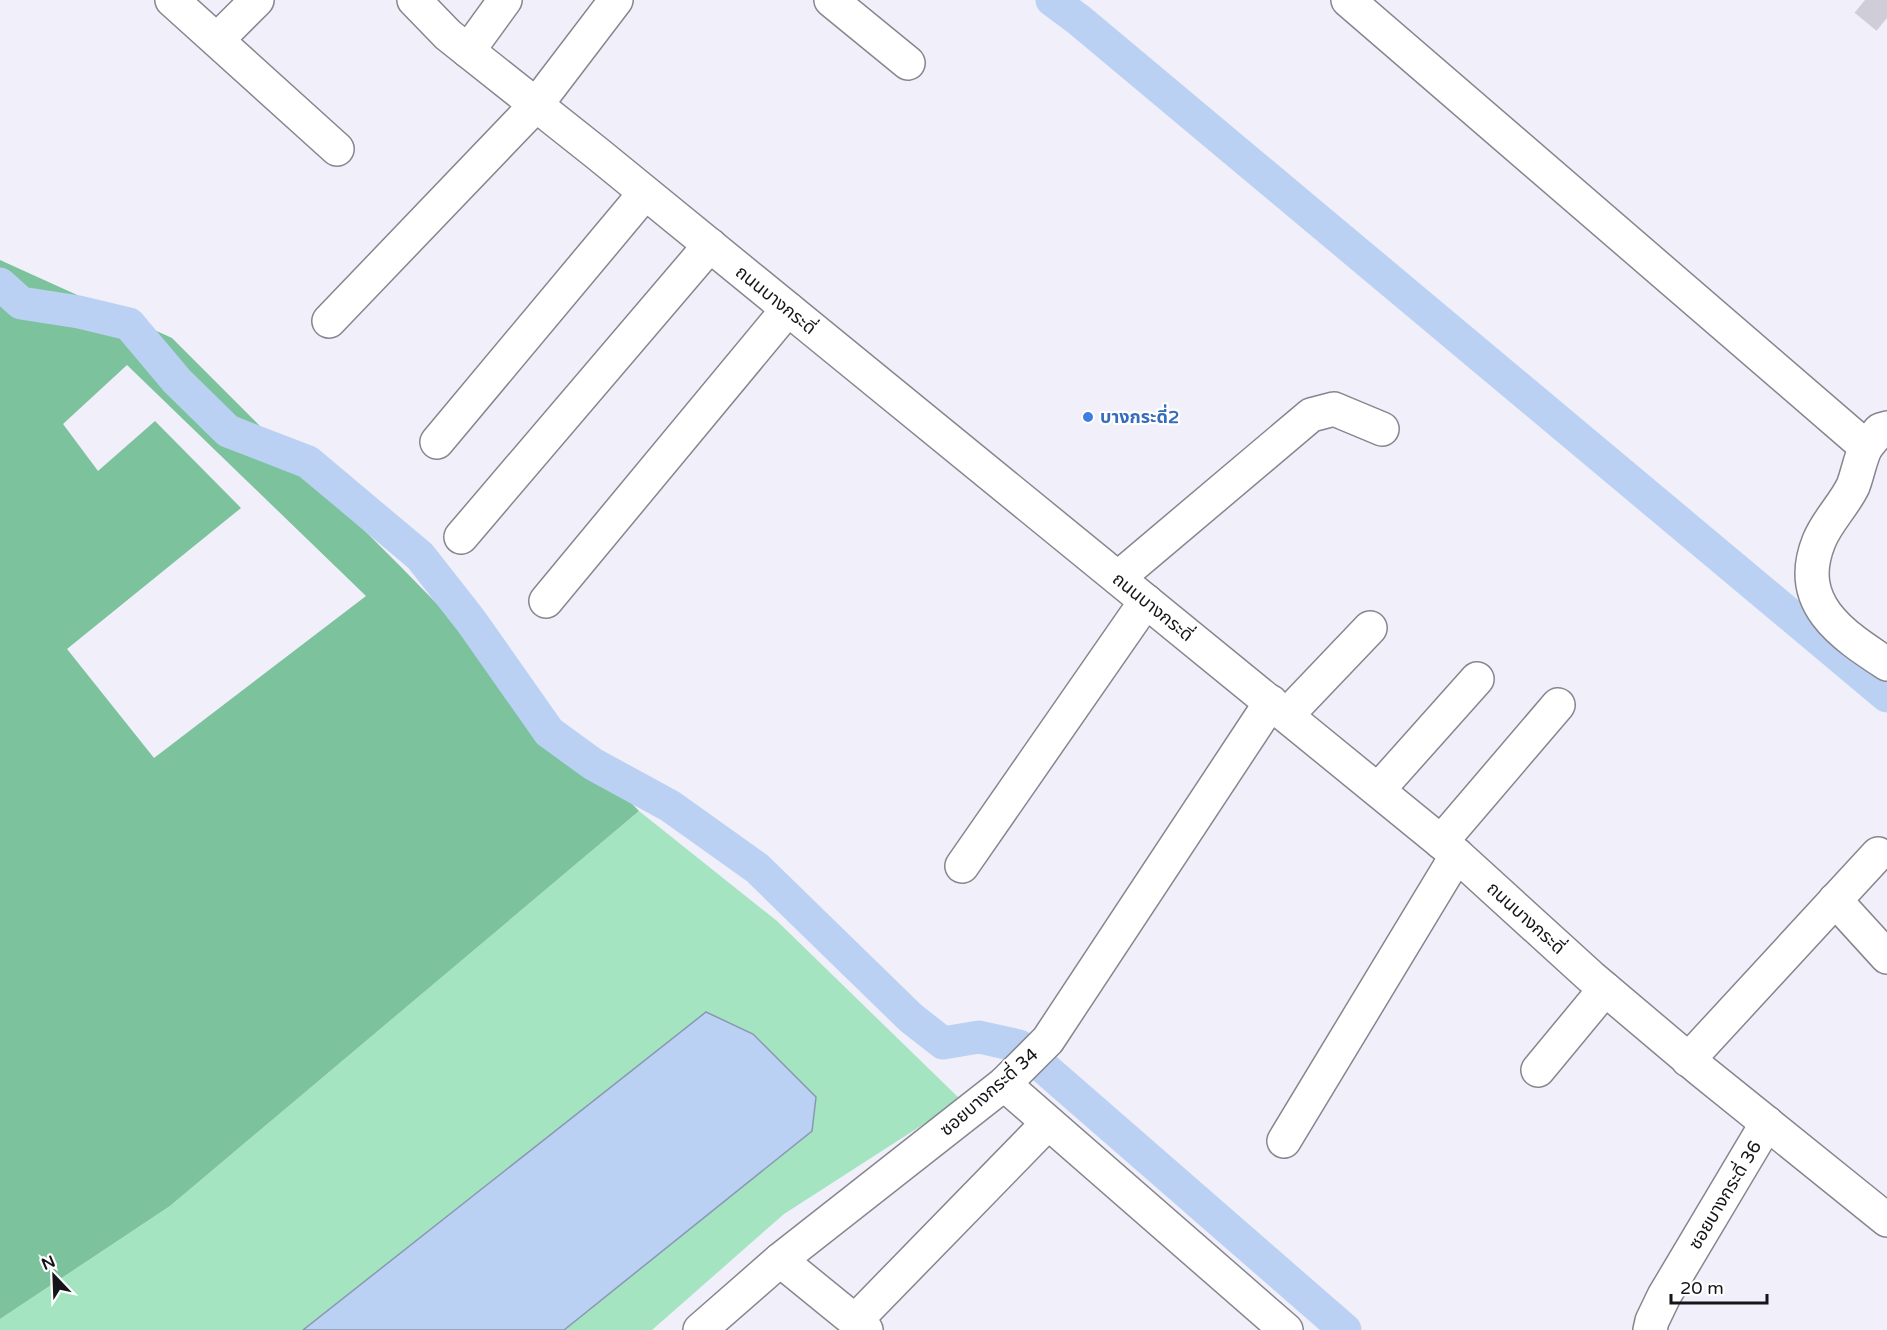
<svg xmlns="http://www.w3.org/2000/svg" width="1887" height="1330" viewBox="0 0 1887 1330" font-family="'Varela Round','Noto Sans Thai',sans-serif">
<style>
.green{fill:#a5e4c1}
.forest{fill:#7cc29c;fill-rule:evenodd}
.water{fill:#bbd1f4;stroke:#8998b2;stroke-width:1.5}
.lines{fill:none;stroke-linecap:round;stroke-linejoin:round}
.canal{stroke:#bbd1f4;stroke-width:33}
.minor-tunnel{stroke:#cfced8;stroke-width:33;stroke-dasharray:33 16;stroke-linecap:butt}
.minor-casing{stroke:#86868f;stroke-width:36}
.minor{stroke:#fff;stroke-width:33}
.shop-dot{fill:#3f7fe0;stroke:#fff;stroke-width:2}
.labels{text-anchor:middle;stroke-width:4.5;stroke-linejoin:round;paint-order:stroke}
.street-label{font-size:18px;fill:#151418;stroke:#fff}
.shop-label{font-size:18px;font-weight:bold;fill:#366cbe;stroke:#fff;text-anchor:start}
</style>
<rect width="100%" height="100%" fill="#f0effa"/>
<polygon class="green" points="639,811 777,921 961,1100 784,1214 652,1330 564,1330 812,1130 816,1097 706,1012 303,1330 0,1330 0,1319 170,1206"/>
<path class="forest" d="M0,260L172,338L402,568L639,811L170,1206L0,1319ZM127,365L366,596L154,758L67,649L241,508L155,421L98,471L63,424Z"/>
<polygon class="water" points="706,1012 753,1034 816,1097 812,1131 564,1330 303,1330"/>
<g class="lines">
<g class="canal">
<polyline points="1052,0 1079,20 1887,696"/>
<polyline points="0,284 21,303 79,312 129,324 177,381 228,431 308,462 420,556 471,621 549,732 593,764 670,806 757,868 911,1018 943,1043 979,1037 1019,1046 1345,1330"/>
</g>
<polyline class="minor-tunnel" points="1865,0 1887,18"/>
<g class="minor-casing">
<g id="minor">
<polyline points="172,0 337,149"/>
<polyline points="414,0 448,35 598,154 1457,855 1591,977 1701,1070 1887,1220"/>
<polyline points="831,0 908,63"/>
<polyline points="1348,0 1866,447 1880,430 1887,428"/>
<polyline points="217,40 257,0"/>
<polyline points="468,51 505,0"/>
<polyline points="329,321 536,105 616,0"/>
<polyline points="437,442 645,193"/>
<path d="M1866,447C1860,459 1858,473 1853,486C1844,505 1827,521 1819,541C1794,603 1841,634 1887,664"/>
<polyline points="461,537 710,245"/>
<polyline points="1118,578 1311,415 1334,409 1382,429"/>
<polyline points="546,601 788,309"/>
<polyline points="1287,715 1370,628"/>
<polyline points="1378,790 1477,679"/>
<polyline points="1441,842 1558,705"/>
<polyline points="962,866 1146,601"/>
<polyline points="1835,900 1887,957"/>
<polyline points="1688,1060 1878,854"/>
<polyline points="1538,1070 1605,989"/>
<polyline points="1004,1084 1286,1330"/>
<polyline points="1284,1141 1457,855"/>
<polyline points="780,1260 866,1330"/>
<polyline points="855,1321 1048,1123"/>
<polyline points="700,1330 780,1260 1004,1084 1048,1040 1271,702"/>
<polyline points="1650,1330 1652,1321 1664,1296 1767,1123"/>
</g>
</g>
<use href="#minor" class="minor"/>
</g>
<circle class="shop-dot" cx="1088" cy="417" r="6"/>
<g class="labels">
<g class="street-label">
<text transform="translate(776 300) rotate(39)" y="6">ถนนบางกระดี่</text>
<text transform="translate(1153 607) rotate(39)" y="6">ถนนบางกระดี่</text>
<text transform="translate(1526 918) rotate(42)" y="6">ถนนบางกระดี่</text>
<text transform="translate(989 1092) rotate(-41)" y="6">ซอยบางกระดี่ 34</text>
<text transform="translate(1725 1195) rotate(-59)" y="6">ซอยบางกระดี่ 36</text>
</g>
<g class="shop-label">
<text x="1100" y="423">บางกระดี่2</text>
</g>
</g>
<g transform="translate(54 1276) rotate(337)" stroke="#ffffff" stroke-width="4.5" paint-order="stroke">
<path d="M0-4.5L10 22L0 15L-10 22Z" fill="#151418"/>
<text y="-9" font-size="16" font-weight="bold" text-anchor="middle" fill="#151418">N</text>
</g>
<path d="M1671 1294v9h96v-9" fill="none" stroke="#151418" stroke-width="3"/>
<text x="1680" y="1294" font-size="18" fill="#151418" stroke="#ffffff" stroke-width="4.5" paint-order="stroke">20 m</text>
</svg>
